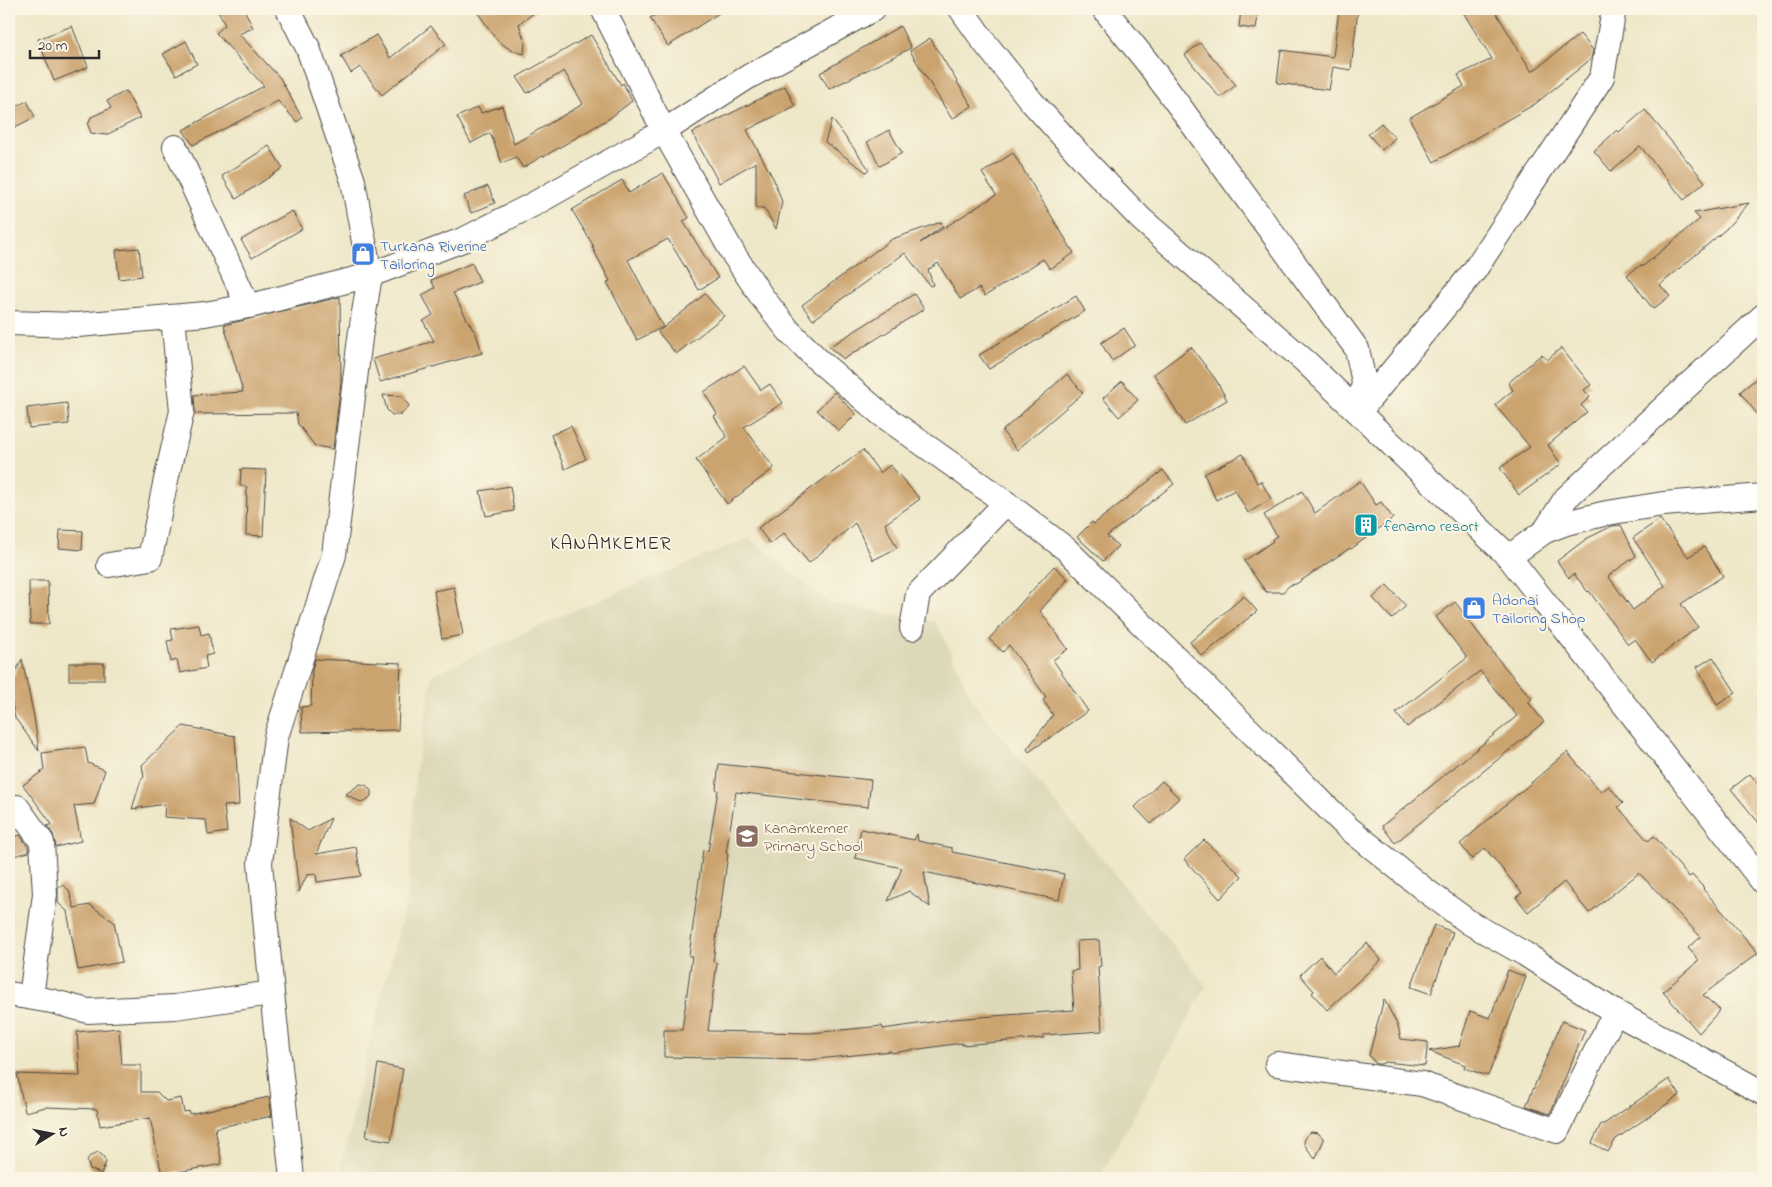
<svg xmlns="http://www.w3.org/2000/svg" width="1772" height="1187" viewBox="0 0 1772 1187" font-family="'Indie Flower',sans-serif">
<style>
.built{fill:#ddd8b8}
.building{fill:#cba36e}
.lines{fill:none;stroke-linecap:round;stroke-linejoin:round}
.minor-casing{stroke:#484743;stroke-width:26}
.minor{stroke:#fff;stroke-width:24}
.labels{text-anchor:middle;stroke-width:4;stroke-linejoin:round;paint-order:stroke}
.shop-label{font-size:16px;fill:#366cbe;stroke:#fcf5e5;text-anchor:start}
.culture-label{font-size:16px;fill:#0d838f;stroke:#fcf5e5;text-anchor:start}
.education-label{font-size:16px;fill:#785e54;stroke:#fcf5e5;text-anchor:start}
.quarter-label{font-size:19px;letter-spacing:1px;fill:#2b2b2b;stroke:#fcf5e5}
</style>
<rect width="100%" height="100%" fill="#fcf5e5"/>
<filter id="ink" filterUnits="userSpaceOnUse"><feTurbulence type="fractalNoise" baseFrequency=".02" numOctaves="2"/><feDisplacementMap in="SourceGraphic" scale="10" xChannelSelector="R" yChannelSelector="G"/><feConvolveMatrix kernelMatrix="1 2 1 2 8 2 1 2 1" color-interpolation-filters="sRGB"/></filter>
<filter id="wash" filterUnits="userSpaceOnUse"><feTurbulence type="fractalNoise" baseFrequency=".0096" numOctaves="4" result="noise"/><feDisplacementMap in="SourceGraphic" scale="20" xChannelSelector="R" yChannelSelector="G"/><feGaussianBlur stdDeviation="1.12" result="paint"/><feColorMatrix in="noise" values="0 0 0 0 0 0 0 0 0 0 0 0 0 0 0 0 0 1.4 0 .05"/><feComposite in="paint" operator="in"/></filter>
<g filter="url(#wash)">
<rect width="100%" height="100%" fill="#eee7c8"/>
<polygon class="built" points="749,538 830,603 936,622 975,705 1206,986 1099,1178 339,1178 367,1053 408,895 415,777 432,675 582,607"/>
<g id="blocks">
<g class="building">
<polygon points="217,9 244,9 253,28 239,34 280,78 302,118 297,122 278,101 193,145 183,130 264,86 216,33 225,25"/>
<polygon points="475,9 539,9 519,24 525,42 524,54 511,50 498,41"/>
<polygon points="666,9 725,9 668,46 650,18"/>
<polygon points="1241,9 1259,9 1256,29 1239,27"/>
<polygon points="1339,9 1358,9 1351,70 1333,67 1329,90 1277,83 1281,50 1333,57"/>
<polygon points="1461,9 1494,9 1532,72 1580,34 1593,50 1591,59 1535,104 1434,162 1409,118 1464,86 1458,75 1492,59"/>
<polygon points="72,26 88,67 54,81 38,39"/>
<polygon points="431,26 446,44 382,95 360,67 351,73 341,56 376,35 390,58"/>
<polygon points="900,26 911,48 829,89 820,73"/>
<polygon points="591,35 621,85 623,83 632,101 610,118 543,157 542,156 523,168 516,157 502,163 490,133 471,143 457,117 478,107 481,113 502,106 514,144 583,104 564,71 527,93 517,77"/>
<polygon points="930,38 972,106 952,119 910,51"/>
<polygon points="186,41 197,64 176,75 163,54"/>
<polygon points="1200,43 1236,85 1220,98 1185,55"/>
<polygon points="785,86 795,106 747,130 774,180 782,202 776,229 764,208 756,208 756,162 719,183 692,133"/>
<polygon points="126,91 140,118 106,135 91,133 88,125 91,117 111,108 107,101"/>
<polygon points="27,101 35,117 9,130 9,110"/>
<polygon points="1645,110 1705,182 1684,200 1640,146 1611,171 1594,151 1617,130 1619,132"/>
<polygon points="832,119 869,169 866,172 825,142"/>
<polygon points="1381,123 1395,138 1382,150 1368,134"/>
<polygon points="889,130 902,153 880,166 867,142"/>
<polygon points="269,146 283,168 236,199 222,176"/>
<polygon points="1013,153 1074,253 1050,269 1043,259 985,296 979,288 960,299 938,263 928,270 933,285 930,286 905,253 813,320 802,305 892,239 941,222 943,226 920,243 996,195 982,173"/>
<polygon points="663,173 689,218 683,221 718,278 699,290 668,239 628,260 663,327 637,340 607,282 610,281 592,247 594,247 572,210 622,180 629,193"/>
<polygon points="488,186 495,203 471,213 464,196"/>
<polygon points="1749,203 1726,229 1660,285 1670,296 1653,309 1627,275 1641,265 1642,267 1700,219 1694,213"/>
<polygon points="292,211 302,229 252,258 241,240"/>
<polygon points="139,248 142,276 119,279 116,250"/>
<polygon points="472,263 480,282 453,293 473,330 475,330 482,353 380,382 373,359 434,341 423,321 433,315 422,295 435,288 431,280"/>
<polygon points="705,294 724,316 676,354 658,332"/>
<polygon points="914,294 924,309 844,359 829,347"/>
<polygon points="1076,296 1085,311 989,369 979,355"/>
<polygon points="340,297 341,382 333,449 315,446 298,424 296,413 195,414 194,395 243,392 224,325"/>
<polygon points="1124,328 1135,345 1112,361 1101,343"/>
<polygon points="1191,347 1216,380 1227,400 1185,425 1154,374"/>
<polygon points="1561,348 1591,385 1584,390 1590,397 1581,405 1587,412 1548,445 1561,464 1519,495 1500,468 1530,447 1495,405 1513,390 1508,383 1542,354 1547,360"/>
<polygon points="744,366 761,390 770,384 783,403 744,427 774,468 727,504 696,460 727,437 714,416 717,414 704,392"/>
<polygon points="1763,373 1763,422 1740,392"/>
<polygon points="1067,374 1083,393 1017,450 1002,431"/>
<polygon points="1122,381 1138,400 1119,417 1103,398"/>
<polygon points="834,392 856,414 839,431 817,410"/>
<polygon points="383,395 402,396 409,406 401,415 392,415 387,410"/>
<polygon points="67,403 69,424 29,428 27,408"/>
<polygon points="571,426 586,459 565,469 551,435"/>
<polygon points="863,450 880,473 890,465 920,499 885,524 897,548 873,560 855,523 809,563 784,533 770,544 758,528"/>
<polygon points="1243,454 1257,483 1261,481 1271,499 1248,513 1235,490 1216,500 1204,474"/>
<polygon points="241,469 266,470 263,536 246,535 247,487 240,486"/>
<polygon points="1163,470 1174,484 1107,536 1118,546 1103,561 1077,537 1092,522 1094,524"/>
<polygon points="1360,481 1376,505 1381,502 1393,518 1351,549 1350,548 1296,584 1290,585 1283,592 1266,592 1244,561 1273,541 1272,539 1277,536 1264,515 1302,491 1315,513"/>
<polygon points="510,486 514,511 486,516 480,491"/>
<polygon points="1660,519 1688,557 1704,547 1723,576 1681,604 1698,627 1652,662 1635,639 1628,644 1589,591 1588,592 1574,574 1569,578 1557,561 1586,539 1612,526 1621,525 1636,556 1608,576 1633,610 1665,586 1633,538"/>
<polygon points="60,530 83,531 82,550 59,548"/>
<polygon points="1054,566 1068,579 1040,611 1068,649 1053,660 1088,711 1029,752 1027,749 1053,715 1043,700 1046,697 1009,645 1003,652 989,639"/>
<polygon points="29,581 48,581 49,624 30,624"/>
<polygon points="1387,585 1406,606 1392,619 1373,598"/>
<polygon points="454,587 463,635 442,639 434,591"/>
<polygon points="1244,596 1257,611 1202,656 1190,642"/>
<polygon points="1455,602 1498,659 1532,699 1528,702 1544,722 1395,843 1382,826 1517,716 1480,671 1407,727 1396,713 1467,658 1436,617"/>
<polygon points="199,625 201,635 209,633 213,654 205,656 207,668 180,673 177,660 171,662 167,641 173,640 171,629"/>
<polygon points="1713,657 1736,693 1717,705 1697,667"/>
<polygon points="22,659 34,717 39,751 15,718 9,689 9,685"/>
<polygon points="315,659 401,663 398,730 302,732 301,707 311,706 312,669"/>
<rect x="69" y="663" width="35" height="17"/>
<polygon points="183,726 235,736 239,805 224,806 227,832 208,835 206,820 164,817 165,804 132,809 141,780 144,777 142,765"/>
<polygon points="85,747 88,763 105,770 94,804 74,806 81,841 56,847 53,834 47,826 52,824 23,785 44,770 42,753"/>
<polygon points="1567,752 1601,792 1609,786 1623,803 1618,807 1648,841 1654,836 1689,877 1692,875 1704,888 1703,889 1758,953 1703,995 1720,1010 1699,1033 1663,992 1699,960 1688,948 1701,937 1639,873 1589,913 1564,882 1528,912 1516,897 1522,893 1485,848 1472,859 1460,844"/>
<polygon points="719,764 871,780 868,807 736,792 726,853 728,854 713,962 717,963 708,1031 811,1033 882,1026 883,1029 953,1019 1074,1010 1071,971 1078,970 1077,941 1099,940 1101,966 1098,967 1102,1031 1044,1035 1044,1038 962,1045 962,1043 891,1053 891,1051 809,1060 664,1057 664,1030 682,1030 692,956 689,956 703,850 708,851 718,790 716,789"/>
<polygon points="1750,774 1763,790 1763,828 1731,789"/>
<polygon points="1162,781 1179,798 1151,824 1135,807"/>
<polygon points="360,784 366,785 371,791 371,796 365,802 358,801 346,794"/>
<polygon points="290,818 308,831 331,818 316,854 356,847 361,876 317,882 316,874 307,875 299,892"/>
<polygon points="861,829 914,840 917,834 918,841 952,848 952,852 1064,874 1059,900 924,872 930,907 909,891 888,901 902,868 855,858"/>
<polygon points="20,835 28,847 29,852 14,856 9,838"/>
<polygon points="1204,840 1242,876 1220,899 1184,859"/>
<polygon points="63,885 69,890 74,908 90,905 114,922 122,962 78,970 67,911 58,903 58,887"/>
<polygon points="1434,925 1453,932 1431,994 1411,987"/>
<polygon points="1367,943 1381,960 1327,1010 1312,993 1314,991 1300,975 1320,956 1334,973"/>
<polygon points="1508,970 1526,977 1488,1076 1464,1068 1465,1065 1429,1051 1459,1046 1470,1011 1490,1018"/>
<polygon points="1384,999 1398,1026 1401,1039 1428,1042 1425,1066 1385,1062 1381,1064 1376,1064 1369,1055"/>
<polygon points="1562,1021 1585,1030 1550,1114 1526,1106"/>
<polygon points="119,1028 122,1065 141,1065 141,1092 157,1092 166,1101 181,1098 184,1112 189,1111 189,1114 269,1097 272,1116 215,1128 222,1164 162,1175 150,1118 100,1126 97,1109 46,1107 25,1112 17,1074 80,1076 77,1032"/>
<polygon points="378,1064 403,1069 391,1141 366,1137"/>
<polygon points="1669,1079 1680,1095 1616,1139 1608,1152 1592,1143 1601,1124 1604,1124"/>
<polygon points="1311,1132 1318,1133 1323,1138 1323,1142 1315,1159 1304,1144 1305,1137"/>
<polygon points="98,1152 103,1156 106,1162 101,1174 90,1169 88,1164 87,1160 90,1156"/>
</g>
</g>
</g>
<g filter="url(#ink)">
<use href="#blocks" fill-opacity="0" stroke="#484743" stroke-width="1"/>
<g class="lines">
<g class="minor-casing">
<g id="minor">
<polyline points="288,9 308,48 353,181 370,275 360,338 334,555 276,737 260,863 272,993 292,1178"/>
<polyline points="603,9 664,131 734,255 762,297 789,331 818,360 881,414 1006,503 1066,549 1347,827 1425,890 1470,923 1525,954 1615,1012 1763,1093"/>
<polyline points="961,9 985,43 1032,102 1088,164 1141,219 1306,362 1509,557 1763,882"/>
<polyline points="1104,9 1147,62 1357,349 1364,382 1359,412 1474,271 1602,77 1614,9"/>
<polyline points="175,147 248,306"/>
<polyline points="9,323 78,325 205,314 254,305 370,275 465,239 534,204 664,131 748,77 873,9"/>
<polyline points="1545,531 1566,498 1763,316"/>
<polyline points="1509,557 1545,531 1566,523 1607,513 1663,504 1763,496"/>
<polyline points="109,565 150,558 165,484 182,411 173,317"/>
<polyline points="912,628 918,594 1006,503"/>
<polyline points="17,807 42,842 45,894 31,997"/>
<polyline points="9,994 51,1001 88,1011 175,1007 272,993"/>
<polyline points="1277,1064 1422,1084 1557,1131 1615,1012"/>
</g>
</g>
<use href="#minor" class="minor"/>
</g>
</g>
<defs>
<g id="shop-square" transform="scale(1.25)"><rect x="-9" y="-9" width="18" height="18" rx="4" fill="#3f7fe0" stroke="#fcf5e5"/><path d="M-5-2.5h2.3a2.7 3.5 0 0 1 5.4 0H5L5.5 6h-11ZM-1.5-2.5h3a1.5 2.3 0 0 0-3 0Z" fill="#fff"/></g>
<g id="building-square" transform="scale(1.25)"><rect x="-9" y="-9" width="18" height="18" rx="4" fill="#0f9aa8" stroke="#fcf5e5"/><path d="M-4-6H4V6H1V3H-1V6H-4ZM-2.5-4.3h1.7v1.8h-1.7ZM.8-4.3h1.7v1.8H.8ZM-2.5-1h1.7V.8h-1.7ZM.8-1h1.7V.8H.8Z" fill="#fff"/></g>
<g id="school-square" transform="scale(1.25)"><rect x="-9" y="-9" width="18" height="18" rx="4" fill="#8d6e63" stroke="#fcf5e5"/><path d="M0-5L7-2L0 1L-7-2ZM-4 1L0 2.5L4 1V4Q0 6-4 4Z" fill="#fff"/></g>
</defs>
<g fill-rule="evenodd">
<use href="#shop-square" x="363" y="254"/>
<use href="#building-square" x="1366" y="525"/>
<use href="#shop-square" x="1474" y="608"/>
<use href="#school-square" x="747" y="836"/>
</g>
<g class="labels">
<g class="shop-label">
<text x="380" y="251">Turkana Riverine<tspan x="380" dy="18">Tailoring</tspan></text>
<text x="1492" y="605">Adonai<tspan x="1492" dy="18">Tailoring Shop</tspan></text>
</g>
<g class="culture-label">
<text x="1384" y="531">fenamo resort</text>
</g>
<g class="education-label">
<text x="764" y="833">Kanamkemer<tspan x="764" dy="18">Primary School</tspan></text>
</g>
<g class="quarter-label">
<text x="611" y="549">KANAMKEMER</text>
</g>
</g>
<rect width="1772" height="1187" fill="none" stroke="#fcf5e5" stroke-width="30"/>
<g transform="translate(52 1134) rotate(80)" stroke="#fcf5e5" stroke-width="4" paint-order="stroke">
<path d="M0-4L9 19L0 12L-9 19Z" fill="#2b2b2b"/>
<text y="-8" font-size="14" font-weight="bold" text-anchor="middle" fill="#2b2b2b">N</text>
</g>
<path d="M30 50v8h69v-8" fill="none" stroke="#2b2b2b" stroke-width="2.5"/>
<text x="38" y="50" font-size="15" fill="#2b2b2b" stroke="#fcf5e5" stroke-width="4" paint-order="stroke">20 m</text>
</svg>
